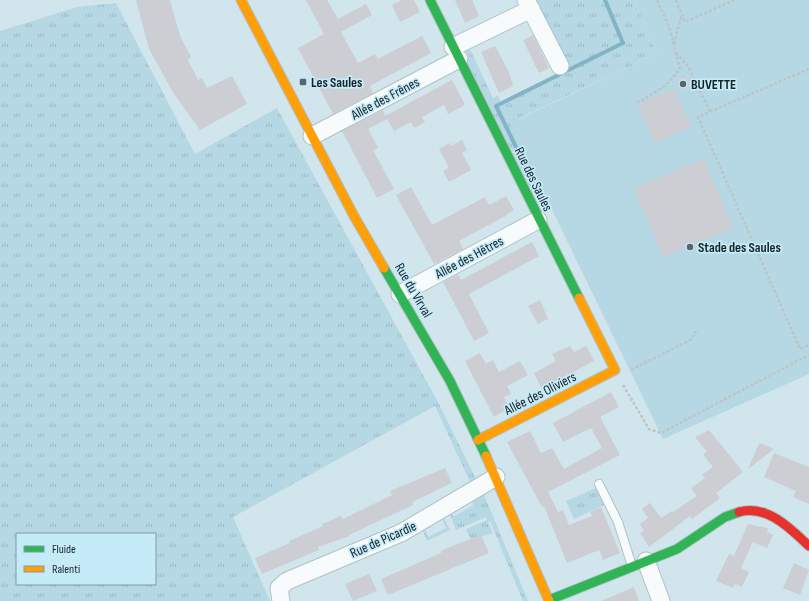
<svg xmlns="http://www.w3.org/2000/svg" width="809" height="601" viewBox="0 0 809 601" font-family="'Sofia Sans Condensed',sans-serif">
<style>
.grass{fill:url(#grass-tufts);fill-rule:evenodd}
.pitch{fill:#b6d8e4}
.lines{fill:none;stroke-linecap:round;stroke-linejoin:round}
.stream{stroke:#83b4c6;stroke-width:4}
.building{fill:#ccced4}
.lane-casing{stroke:#b1c1c6;stroke-width:10}
.street-casing{stroke:#b1c1c6;stroke-width:19}
.fast-casing{stroke:#b1c1c6;stroke-width:11}
.slow-casing{stroke:#b1c1c6;stroke-width:11}
.jam-casing{stroke:#b1c1c6;stroke-width:11}
.path{stroke:#bdc5c7;stroke-width:2.5;stroke-dasharray:3 2;stroke-linecap:butt}
.lane{stroke:#f8fbfc;stroke-width:8}
.street{stroke:#f8fbfc;stroke-width:17}
.fast{stroke:#30b455;stroke-width:9}
.slow{stroke:#ff9f0a;stroke-width:9}
.jam{stroke:#e5322d;stroke-width:9}
.poi-dot{fill:#57686d;stroke:#c5eaf8;stroke-width:1.5}
.labels{text-anchor:middle;stroke-width:3.5;stroke-linejoin:round;paint-order:stroke}
.poi-label{font-size:14px;font-weight:bold;fill:#162429;stroke:#c5eaf8;text-anchor:start}
.street-label{font-size:14px;fill:#162429;stroke:#c5eaf8}
</style>
<defs>
<pattern id="grass-tufts" width="24" height="20" patternUnits="userSpaceOnUse"><rect width="24" height="20" fill="#b6d8e4"/><path d="M3 7l-1-3M5 7V3M7 7l1-3M15 17l-1-3M17 17v-4M19 17l1-3" fill="none" stroke="#9cb9c4"/></pattern>
</defs>
<rect width="100%" height="100%" fill="#d1e5ec"/>
<g class="grass">
<polygon points="533,0 635,0 657,54 519,118 556,191 533,194 465,58 468,45 493,98 498,96 502,104 557,77"/>
<path d="M116,3L195,154L277,108L439,404L477,481L471,484L435,406L233,517L270,601H0V31L77,7ZM17,534H155V584H17Z"/>
<polygon points="596,488 604,505 574,519 566,501"/>
<polygon points="483,492 528,601 523,601 490,521 488,522 493,533 471,540 466,529 487,520 486,517 456,530 450,514 455,516 473,505 472,499"/>
<polygon points="444,518 450,530 427,541 422,528 424,527 428,537 446,528 442,519"/>
</g>
<polygon class="pitch" points="635,0 809,0 809,374 663,439 510,123 657,54"/>
<g class="lines">
<polyline class="stream" points="537,190 496,106 623,43 605,0"/>
</g>
<g class="building">
<polygon points="136,0 170,0 180,36 191,57 188,60 198,80 202,78 207,88 232,76 247,104 200,130 174,94 149,49"/>
<polygon points="306,0 327,0 338,19 366,4 372,15 341,32 358,63 375,54 378,59 422,36 431,53 370,86 373,93 333,114 298,48 324,34"/>
<polygon points="402,0 414,0 420,12 400,22 392,5"/>
<polygon points="455,0 472,0 479,16 465,23"/>
<polygon points="533,35 549,68 539,73 523,40"/>
<polygon points="495,46 509,72 513,86 499,93 481,52"/>
<polygon points="686,76 691,87 680,91 676,80"/>
<polygon points="452,80 465,105 448,114 444,105 422,117 425,122 414,128 411,122 394,131 387,119 368,129 378,148 373,150 394,189 377,198 342,131 383,110 385,116"/>
<polygon points="674,88 691,126 655,143 638,105"/>
<polygon points="462,140 467,150 462,153 471,170 449,182 443,171 449,168 439,149 450,143 451,146"/>
<polygon points="704,159 733,228 663,257 634,188"/>
<polygon points="411,187 432,225 485,197 489,205 506,196 514,210 507,214 507,215 459,241 463,249 434,264 396,195"/>
<polygon points="532,242 539,256 469,294 489,333 474,341 443,282 458,274 461,280"/>
<polygon points="540,300 548,319 538,324 528,306"/>
<polygon points="570,346 574,352 586,346 594,361 542,389 534,373 556,361 552,354"/>
<polygon points="480,353 486,364 493,360 499,372 520,361 528,375 507,386 511,394 504,397 510,408 494,417 465,361"/>
<polygon points="611,392 619,407 600,417 620,455 548,492 558,512 563,510 569,525 592,516 590,512 601,507 620,553 603,560 599,550 567,563 544,506 542,507 507,442 530,431 541,453 552,448 564,469 602,448 591,428 563,442 553,423"/>
<polygon points="709,430 743,472 716,493 720,498 692,519 690,516 649,547 640,533 644,531 640,524 648,518 642,509 650,503 661,518 672,511 673,512 697,496 691,488 705,478 702,475 713,467 703,454 707,452 695,437"/>
<polygon points="760,443 774,449 748,469 757,448"/>
<polygon points="774,453 809,467 809,504 793,497 796,491 764,477"/>
<polygon points="445,468 452,483 412,502 413,505 349,535 350,536 318,547 319,550 262,574 255,558 290,543 289,541 323,526 322,524 341,516 343,519 392,495 390,491"/>
<polygon points="748,524 768,528 767,532 773,535 767,548 753,542 741,568 749,572 742,587 735,584 733,588 716,581 729,554 734,556"/>
<polygon points="481,535 489,553 388,595 381,579 441,553 441,551 445,549"/>
<polygon points="794,563 809,570 800,595 783,588"/>
<polygon points="369,574 377,591 353,601 345,584"/>
<polygon points="634,587 639,601 601,601"/>
</g>
<g class="lines">
<g class="lane-casing">
<polyline id="lane" points="599,484 618,522 632,566"/>
</g>
<g class="street-casing">
<g id="street">
<polyline points="526,0 560,66"/>
<polyline points="453,47 531,9"/>
<polyline points="312,136 459,59"/>
<polyline points="400,294 538,220"/>
<polyline points="646,561 661,601"/>
<polyline points="281,601 279,588 287,581 401,533 496,477"/>
</g>
</g>
<g class="fast-casing">
<g id="fast">
<polyline points="430,0 579,298"/>
<polyline points="384,268 450,381 486,456"/>
<polyline points="549,600 677,549 725,517 739,512"/>
</g>
</g>
<g class="slow-casing">
<g id="slow">
<polyline points="241,0 354,216 384,268"/>
<polyline points="478,440 615,370 579,298"/>
<polyline points="486,456 549,601"/>
</g>
</g>
<g class="jam-casing">
<path id="jam" d="M739,512C767,504 791,529 809,546"/>
</g>
<g class="path">
<polyline points="676,0 685,22 734,0"/>
<polyline points="674,44 682,14"/>
<polyline points="676,53 688,66 710,112"/>
<polyline points="809,69 698,117 800,349 809,345"/>
<polyline points="637,103 665,86 680,69 669,27 657,0"/>
<polyline points="631,370 692,339 695,332 699,334"/>
<polyline points="623,385 649,429 661,433 809,355"/>
</g>
<use href="#lane" class="lane"/>
<use href="#street" class="street"/>
<use href="#fast" class="fast"/>
<use href="#slow" class="slow"/>
<use href="#jam" class="jam"/>
</g>
<g class="poi-dot">
<rect x="299" y="78" width="8" height="8" rx="2"/>
<circle cx="683" cy="84" r="4"/>
<circle cx="690" cy="247" r="4"/>
</g>
<g class="labels">
<g class="poi-label">
<text x="311" y="87">Les Saules</text>
<text x="691" y="89">BUVETTE</text>
<text x="698" y="252">Stade des Saules</text>
</g>
<g class="street-label">
<text transform="translate(385 98) rotate(-28)" y="5">Allée des Frênes</text>
<text transform="translate(534 179) rotate(64)" y="5">Rue des Saules</text>
<text transform="translate(469 257) rotate(-28)" y="5">Allée des Hêtres</text>
<text transform="translate(414 290) rotate(60)" y="5">Rue du Virval</text>
<text transform="translate(540 393) rotate(-27)" y="5">Allée des Oliviers</text>
<text transform="translate(383 539) rotate(-24)" y="5">Rue de Picardie</text>
</g>
</g>
<rect x="16" y="533" width="140" height="52" fill="#c5eaf8" stroke="#7f9ba5"/>
<rect x="24" y="546" width="20" height="6" fill="#30b455" stroke="#7f9ba5"/>
<text x="52" y="553" font-size="12" fill="#162429">Fluide</text>
<rect x="24" y="566" width="20" height="6" fill="#ff9f0a" stroke="#7f9ba5"/>
<text x="52" y="573" font-size="12" fill="#162429">Ralenti</text>
</svg>
